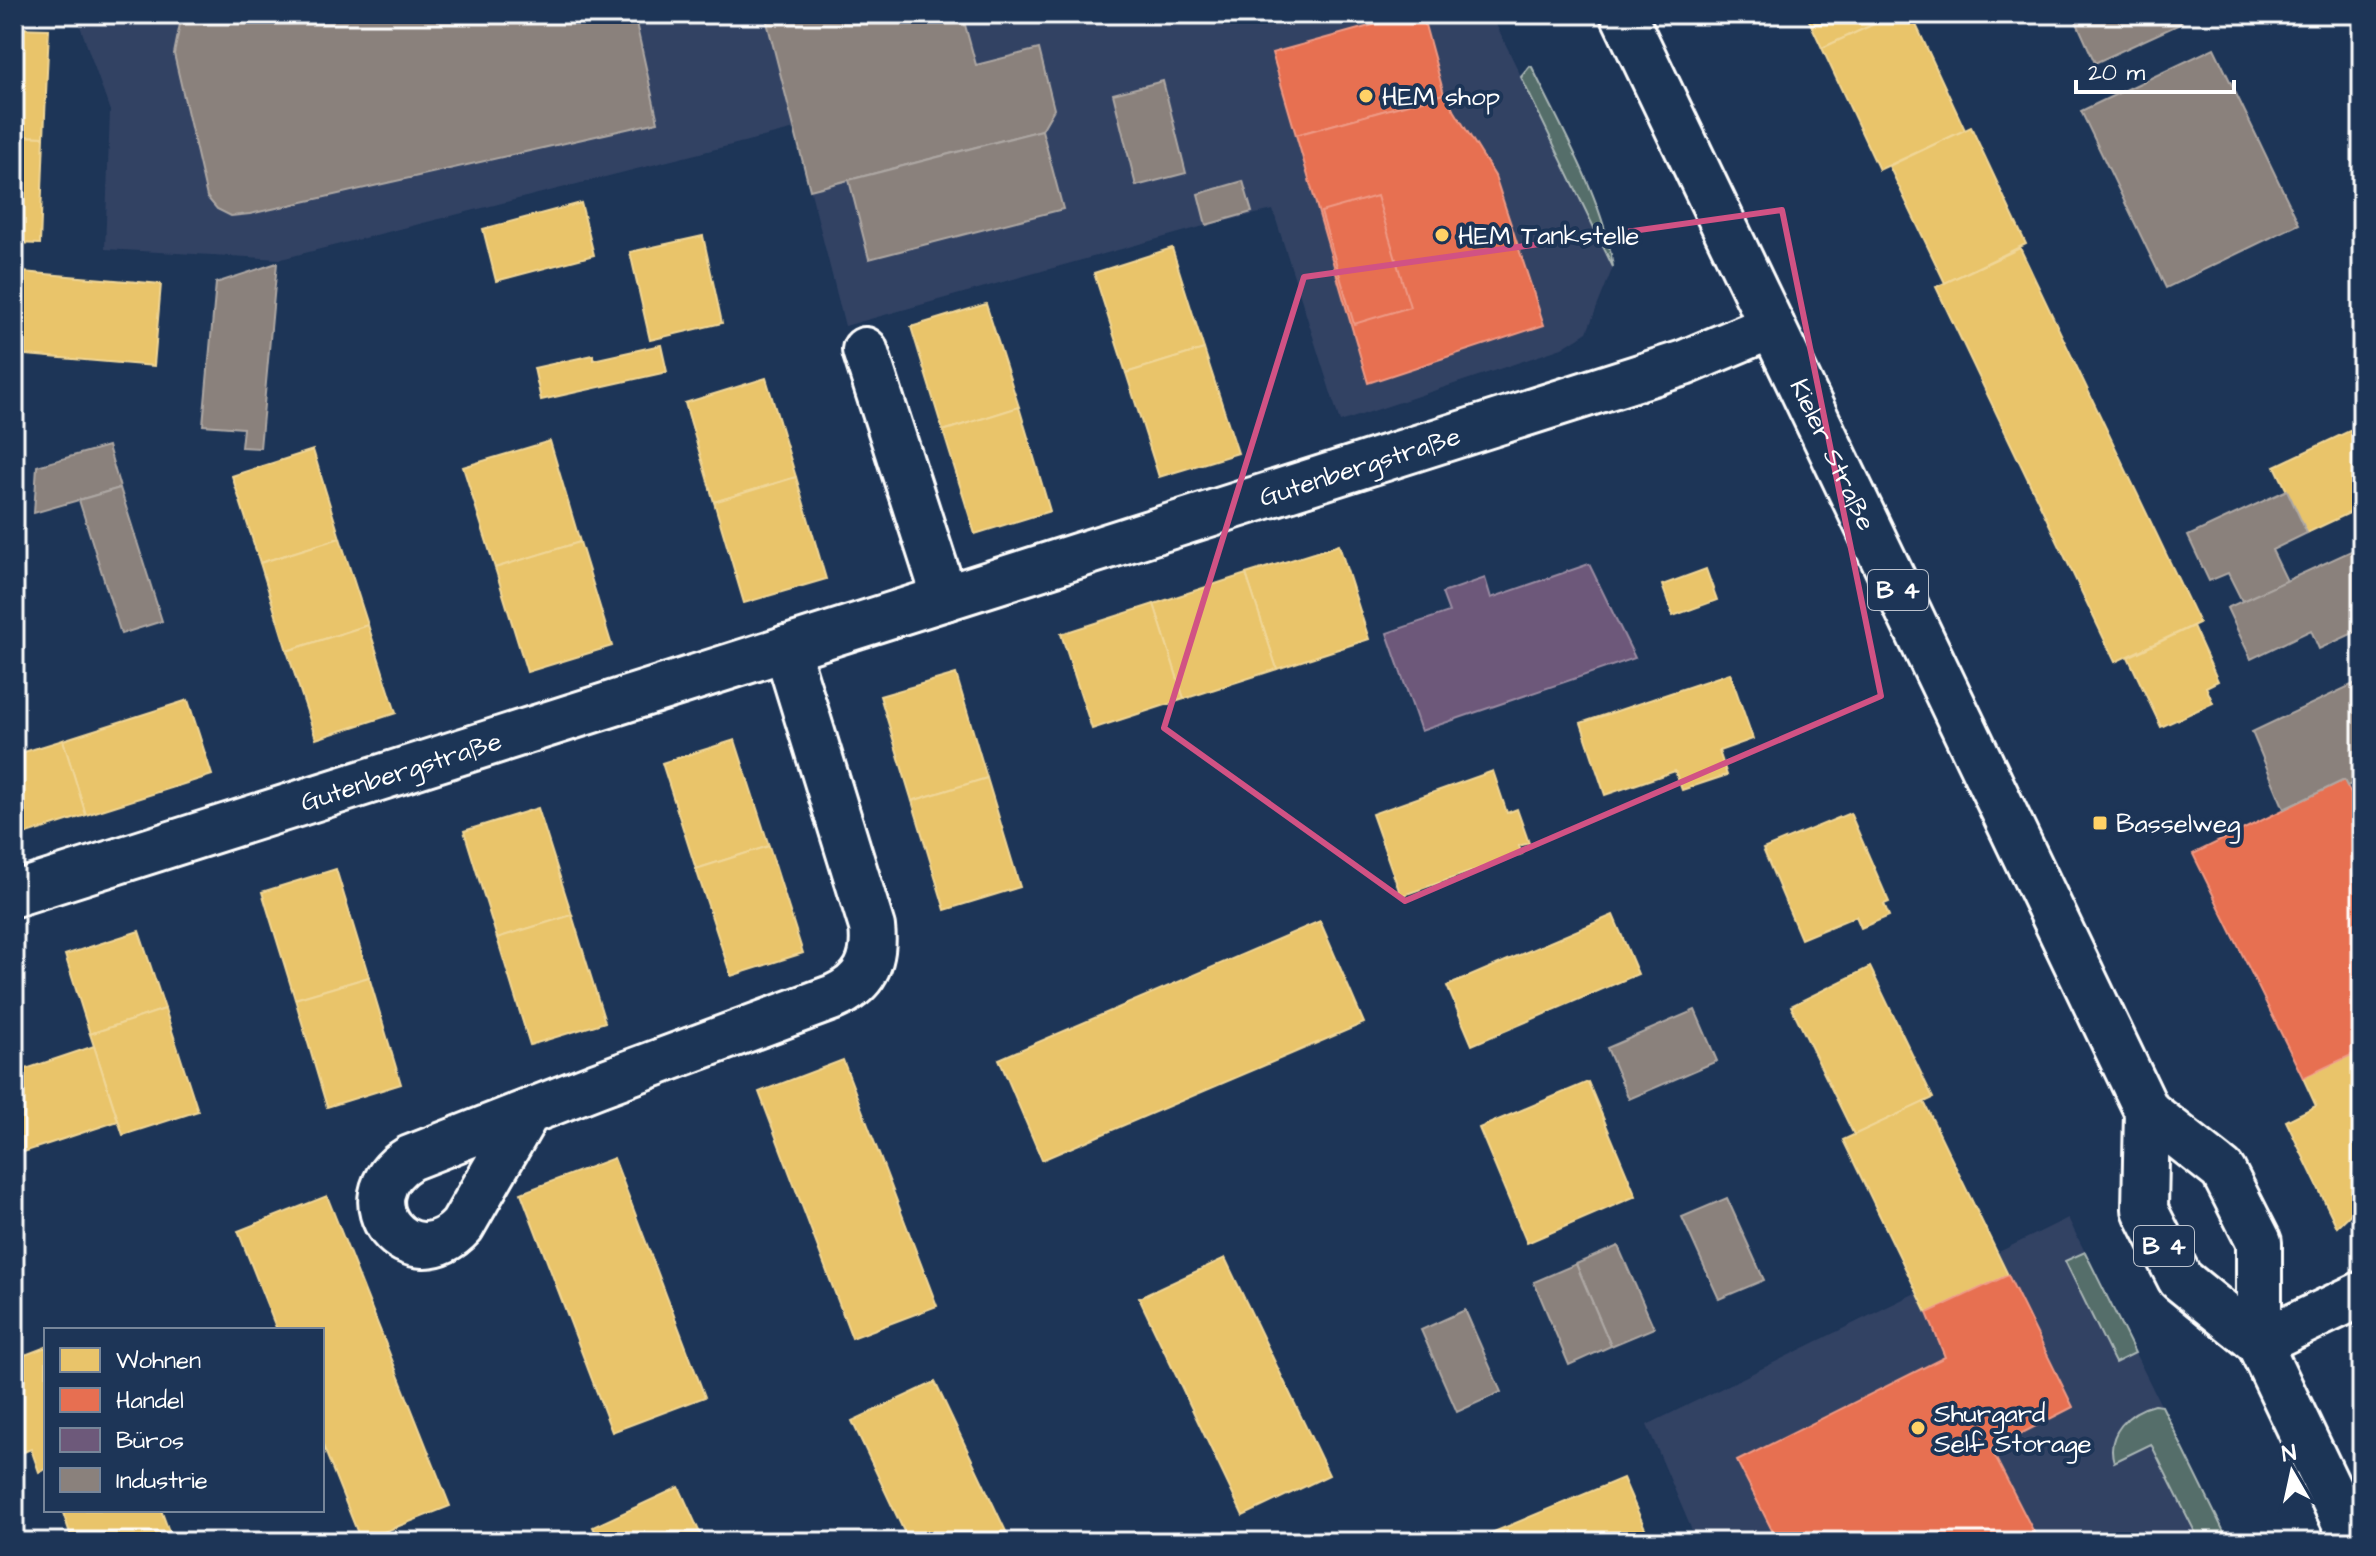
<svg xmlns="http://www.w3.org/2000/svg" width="2376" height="1556" viewBox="0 0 2376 1556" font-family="'Architects Daughter',sans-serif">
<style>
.built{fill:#324264}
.green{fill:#546e6b;stroke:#aab6b5;stroke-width:2}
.homes{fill:#e9c46a;stroke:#f0d697;stroke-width:2}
.shops{fill:#e76f51;stroke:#ee9a85;stroke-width:2}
.offices{fill:#6d597a;stroke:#998ba2;stroke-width:2}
.industry{fill:#8a817c;stroke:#ada7a3;stroke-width:2}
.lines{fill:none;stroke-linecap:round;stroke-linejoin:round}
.minor-casing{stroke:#fff;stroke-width:50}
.tertiary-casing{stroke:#fff;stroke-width:50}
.primary-casing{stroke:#fff;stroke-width:50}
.minor{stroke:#1d3557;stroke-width:44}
.tertiary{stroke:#1d3557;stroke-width:44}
.primary{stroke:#1d3557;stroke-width:44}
.marked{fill:none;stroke:#d15284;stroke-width:6;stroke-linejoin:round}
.poi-dot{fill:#ffd166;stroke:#1d3557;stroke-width:3}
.labels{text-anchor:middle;stroke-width:8;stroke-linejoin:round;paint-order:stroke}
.shield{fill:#1d3557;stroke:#bbc2cd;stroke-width:2}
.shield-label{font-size:24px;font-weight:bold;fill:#fff}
.poi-label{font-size:26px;fill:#fff;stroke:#1d3557;text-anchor:start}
.street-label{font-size:26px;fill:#fff;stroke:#1d3557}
</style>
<rect width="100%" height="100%" fill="#1d3557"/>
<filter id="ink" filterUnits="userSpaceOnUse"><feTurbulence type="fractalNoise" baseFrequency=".0125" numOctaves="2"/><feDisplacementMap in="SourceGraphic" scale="16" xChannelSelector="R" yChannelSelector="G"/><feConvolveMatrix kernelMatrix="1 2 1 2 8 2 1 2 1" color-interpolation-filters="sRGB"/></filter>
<g filter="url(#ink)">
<g class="built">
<polygon points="14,14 1491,14 1613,267 1587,332 1562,348 1340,422 1273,210 1204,226 845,326 795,129 281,259 105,249 110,111 78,20"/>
<polygon points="2068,1218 2229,1542 1697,1542 1647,1425"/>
</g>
<g class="green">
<path d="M1530,66L1532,67C1561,128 1604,200 1613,267L1521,77Z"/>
<polygon points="2085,1252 2135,1353 2115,1363 2065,1261"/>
<path d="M2154,1405L2162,1406L2229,1542H2200L2151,1444L2114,1462C2105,1434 2129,1411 2154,1405Z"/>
</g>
<g class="homes">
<polygon points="1806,14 1896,14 1822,48"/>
<polygon points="1896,14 1911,14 1965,130 1879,170 1822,48"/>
<polygon points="14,28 49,29 44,137 14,136"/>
<polygon points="1971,127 2026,244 1945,283 1889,166"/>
<polygon points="14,136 44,137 40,244 14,243"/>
<polygon points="581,203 594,255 496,281 483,229"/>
<polygon points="703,236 722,323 650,340 630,252"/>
<polygon points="1172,248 1204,349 1126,373 1094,273"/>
<polygon points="2020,248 2199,623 2115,662 1936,287"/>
<polygon points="22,272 161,284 154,366 15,354"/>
<polygon points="986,304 1019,407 943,431 911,327"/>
<polygon points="661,345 667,372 541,400 534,368 593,355 593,360"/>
<polygon points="1204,349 1238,453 1159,477 1126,373"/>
<polygon points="766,378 796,477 714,502 685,403"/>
<polygon points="1019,407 1050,511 975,534 943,431"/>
<polygon points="2362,425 2362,507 2307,533 2275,466"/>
<polygon points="550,441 580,542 495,568 463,467"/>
<polygon points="313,450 340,538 260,563 232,476"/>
<polygon points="796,477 826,579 744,603 714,502"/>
<polygon points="340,538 368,625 287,651 260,563"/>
<polygon points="580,542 612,646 527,672 495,568"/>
<polygon points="1339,545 1369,639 1277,669 1246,574"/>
<polygon points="1706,569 1717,600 1673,616 1662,585"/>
<polygon points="1246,574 1277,669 1184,699 1154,604"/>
<polygon points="1154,604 1184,699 1092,729 1061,634"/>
<polygon points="368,625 396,713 316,739 287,651"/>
<polygon points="2193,626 2218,681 2206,687 2213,703 2161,727 2128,657"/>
<polygon points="1730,673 1753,739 1719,751 1727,775 1682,790 1675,771 1605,795 1581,723"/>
<polygon points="956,674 987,778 912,801 880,696"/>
<polygon points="188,700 212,775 86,815 63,740"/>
<polygon points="63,740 86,815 14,838 14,755"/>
<polygon points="735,740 769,846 696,869 662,763"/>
<polygon points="1493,771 1507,813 1517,809 1529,843 1519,846 1522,854 1401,896 1372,814"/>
<polygon points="987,778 1020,887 945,910 912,801"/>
<polygon points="538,808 572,915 497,938 464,831"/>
<polygon points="1850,813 1889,902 1884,904 1889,916 1861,928 1856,916 1801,939 1763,849"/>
<polygon points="769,846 803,953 731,976 696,869"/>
<polygon points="336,869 369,977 295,999 262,892"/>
<polygon points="572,915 605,1022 530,1045 497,938"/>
<polygon points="1613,915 1638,974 1472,1045 1447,986"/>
<polygon points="1320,921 1364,1023 1042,1160 999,1059"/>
<polygon points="139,931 165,1009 90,1034 65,955"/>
<polygon points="1870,967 1933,1098 1854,1135 1791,1006"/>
<polygon points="369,977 401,1084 327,1107 295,999"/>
<polygon points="165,1009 198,1111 123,1135 90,1034"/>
<polygon points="94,1046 118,1121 14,1155 14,1073"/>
<polygon points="2362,1050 2362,1203 2337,1227 2286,1121 2316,1106 2303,1078"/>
<polygon points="843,1060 937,1306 852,1338 759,1092"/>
<polygon points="1588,1082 1636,1196 1527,1243 1479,1128"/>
<polygon points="1924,1102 2008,1275 1927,1313 1843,1140"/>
<polygon points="614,1158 705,1397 612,1432 521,1193"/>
<polygon points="327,1196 450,1506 361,1541 322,1443 322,1330 277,1330 238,1231"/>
<polygon points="1225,1258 1329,1475 1243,1516 1139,1298"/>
<polygon points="14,1326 25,1355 46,1347 46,1469 39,1472 31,1449 14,1456"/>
<polygon points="935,1382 1011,1542 909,1542 852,1421"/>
<polygon points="1623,1478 1651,1542 1470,1542"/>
<polygon points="679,1487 704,1542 600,1542 593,1527"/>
<polygon points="62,1510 161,1510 173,1542 73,1542"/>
</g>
<g class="shops">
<polygon points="1413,14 1422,14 1444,94 1296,135 1272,53"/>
<polygon points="1444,94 1495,176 1544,325 1368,383 1296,135"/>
<polygon points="1377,196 1410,307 1354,324 1321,212"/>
<polygon points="2344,780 2362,815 2362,1050 2303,1078 2193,854"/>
<polygon points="2008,1275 2073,1407 1991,1449 2039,1542 1778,1542 1737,1461 1945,1357 1927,1313"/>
</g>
<polygon class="offices" points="1589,564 1635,658 1421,731 1387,633 1449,612 1442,593 1485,578 1491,598"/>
<g class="industry">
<polygon points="182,14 634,14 658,122 250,214 231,216 217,209 207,197 174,54"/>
<polygon points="765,14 962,14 976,65 1039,49 1054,109 1042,130 810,190"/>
<polygon points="2073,14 2178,14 2182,23 2095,63"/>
<polygon points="2214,48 2299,224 2166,288 2081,111"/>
<polygon points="1163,81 1186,173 1136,186 1113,94"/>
<polygon points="1042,130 1063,209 869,259 849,180"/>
<polygon points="1243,181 1252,212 1206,225 1198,194"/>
<polygon points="277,263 260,448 241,447 243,428 203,425 216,283"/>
<polygon points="108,446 120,488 34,513 37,466"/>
<polygon points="120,488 162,621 121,634 79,500"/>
<polygon points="2287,490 2307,533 2272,550 2287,581 2242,601 2228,573 2209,581 2188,536"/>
<polygon points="2362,546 2362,629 2319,649 2311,630 2251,659 2227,608"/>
<polygon points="2362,680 2362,780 2347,786 2344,780 2284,809 2252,732"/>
<polygon points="1695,1010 1717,1061 1629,1099 1607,1048"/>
<polygon points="1727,1198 1764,1280 1719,1299 1682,1217"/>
<polygon points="1618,1246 1654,1328 1611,1346 1576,1264"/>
<polygon points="1576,1264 1611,1346 1569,1365 1534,1282"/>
<polygon points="1465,1310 1501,1392 1457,1412 1421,1330"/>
</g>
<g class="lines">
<g class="minor-casing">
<g id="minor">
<polyline points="865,350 945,598"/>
<path id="s1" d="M14,894L1684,363L1772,326"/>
<path d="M527,1113L462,1226C411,1282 341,1200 410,1158L597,1085L834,997C865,983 876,961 872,927L786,648"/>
</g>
</g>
<g class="tertiary-casing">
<polyline id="tertiary" points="2259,1343 2362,1294"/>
</g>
<g class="primary-casing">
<g id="primary">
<path id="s2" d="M1623,14L2147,1111L2223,1171L2259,1242V1343L2354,1542"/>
<polyline points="2147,1111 2145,1209 2147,1214 2180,1279 2259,1343"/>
</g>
</g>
<use href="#minor" class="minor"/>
<use href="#tertiary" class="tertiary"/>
<use href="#primary" class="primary"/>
</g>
</g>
<path class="marked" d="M1782,210L1881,696L1405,901L1164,728L1304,277Z"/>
<g class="poi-dot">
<circle cx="1366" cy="96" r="8"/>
<circle cx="1442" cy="235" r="8"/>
<rect x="2092" y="815" width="16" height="16" rx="4"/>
<circle cx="1918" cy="1428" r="8"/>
</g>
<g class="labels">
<g class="shield">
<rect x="1868" y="570" width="60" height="40" rx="6"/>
<rect x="2134" y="1226" width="60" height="40" rx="6"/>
</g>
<g class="shield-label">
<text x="1898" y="598">B 4</text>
<text x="2164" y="1254">B 4</text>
</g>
<g class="poi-label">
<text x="1382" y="105">HEM shop</text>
<text x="1458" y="244">HEM Tankstelle</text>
<text x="2116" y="832">Basselweg</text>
<text x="1934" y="1422">Shurgard<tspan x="1934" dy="30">Self Storage</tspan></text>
</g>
<g class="street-label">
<text dy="9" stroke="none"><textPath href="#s2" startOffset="488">Kieler Straße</textPath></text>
<text dy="9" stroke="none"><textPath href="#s1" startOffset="1412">Gutenbergstraße</textPath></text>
<text dy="9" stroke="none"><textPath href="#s1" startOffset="406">Gutenbergstraße</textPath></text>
</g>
</g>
<rect width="2376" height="1556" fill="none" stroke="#1d3557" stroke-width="48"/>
<rect x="24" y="24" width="2328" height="1508" fill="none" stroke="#fff" stroke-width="3" filter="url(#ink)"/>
<rect x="44" y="1328" width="280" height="184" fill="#1d3557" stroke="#77869a" stroke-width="2"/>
<rect x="60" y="1348" width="40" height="24" fill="#e9c46a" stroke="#77869a" stroke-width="2"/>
<text x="116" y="1368" font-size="24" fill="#ffffff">Wohnen</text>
<rect x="60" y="1388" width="40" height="24" fill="#e76f51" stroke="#77869a" stroke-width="2"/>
<text x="116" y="1408" font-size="24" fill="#ffffff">Handel</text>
<rect x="60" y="1428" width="40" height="24" fill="#6d597a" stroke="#77869a" stroke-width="2"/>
<text x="116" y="1448" font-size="24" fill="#ffffff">Büros</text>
<rect x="60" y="1468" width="40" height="24" fill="#8a817c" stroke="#77869a" stroke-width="2"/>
<text x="116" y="1488" font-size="24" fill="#ffffff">Industrie</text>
<g transform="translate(2292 1472) rotate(351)" stroke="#1d3557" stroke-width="6" paint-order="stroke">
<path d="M0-6L14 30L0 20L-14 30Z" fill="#ffffff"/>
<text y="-12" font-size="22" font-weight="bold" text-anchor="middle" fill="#ffffff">N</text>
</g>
<path d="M2076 80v12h158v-12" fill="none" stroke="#ffffff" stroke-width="4"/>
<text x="2088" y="80" font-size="24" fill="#ffffff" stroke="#1d3557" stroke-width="6" paint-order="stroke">20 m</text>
</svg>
